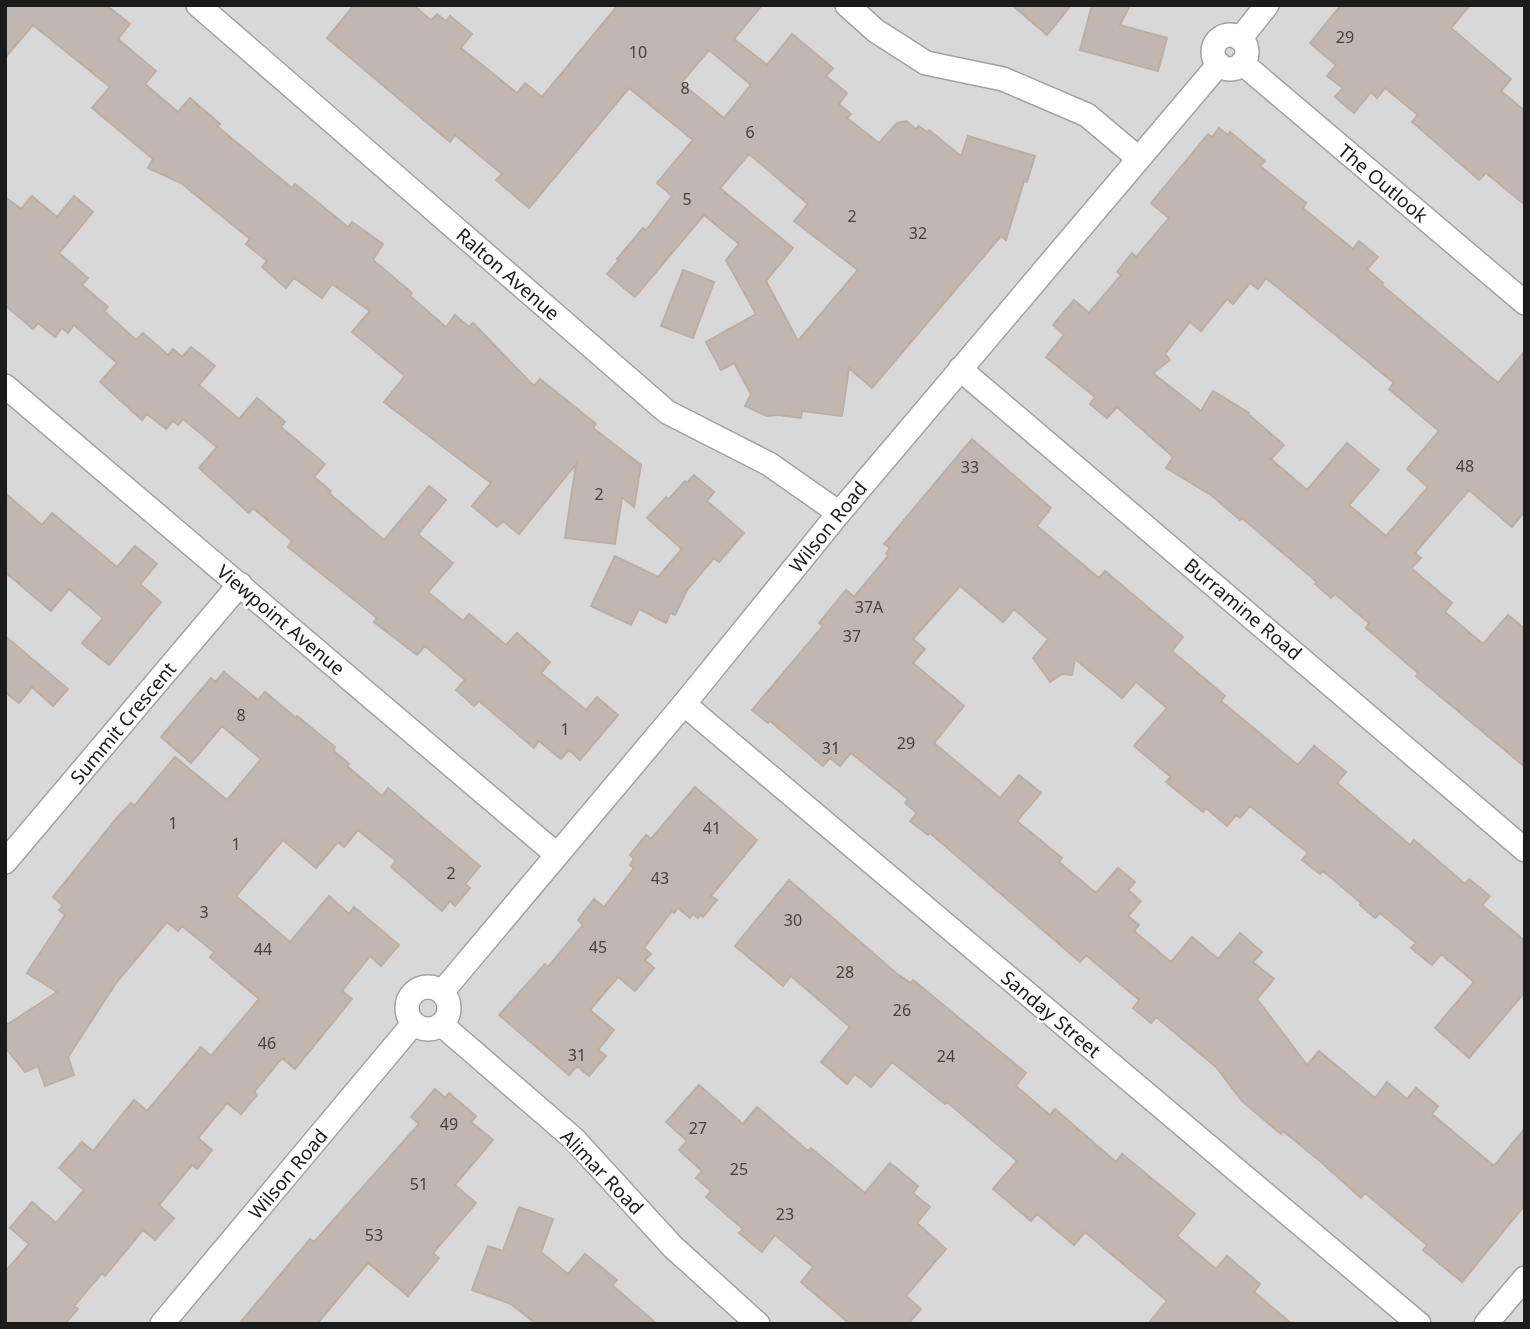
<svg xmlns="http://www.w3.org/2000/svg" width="1530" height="1329" viewBox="0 0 1530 1329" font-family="'Noto Sans',sans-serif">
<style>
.residential{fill:#d9d8d8}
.building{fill:#c1b7b1;stroke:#bdaea4;stroke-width:2;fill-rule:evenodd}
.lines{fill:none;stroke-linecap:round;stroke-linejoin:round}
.street-casing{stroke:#a2a2a2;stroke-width:26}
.street{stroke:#fff;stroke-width:23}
.labels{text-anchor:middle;stroke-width:5;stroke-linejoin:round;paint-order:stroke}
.number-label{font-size:16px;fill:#444240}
.street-label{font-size:19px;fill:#1b1b1b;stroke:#fff}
</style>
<rect width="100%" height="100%" fill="#ede8e1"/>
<rect class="residential" x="5" y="5" width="1520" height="1319"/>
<g class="building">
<polygon points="5,5 106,5 130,24 118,39 156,71 145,84 178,112 190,98 220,124 218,127 292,188 295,184 348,227 352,222 383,244 373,260 412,293 410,296 446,327 455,315 469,327 473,323 534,386 540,379 596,424 593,428 641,465 634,507 622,497 615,544 565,538 576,464 519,534 503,521 497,527 472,506 491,483 384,402 405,376 352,332 370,311 332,284 322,298 294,278 286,288 262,267 267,261 246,244 250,239 181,183 148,168 153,159 92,108 110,87 33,25 5,58"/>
<path d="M354,5H413L431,20L437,14L446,21L450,16L472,34L461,48L517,93L525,83L542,97L618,5H762L734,39L767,65L792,34L833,68L826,76L847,93L839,104L851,114L847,118L879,143L897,123L906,121L916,129L919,126L927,132L929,130L961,156L968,136L1035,156L1027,182L1024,181L1006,240L1001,236L872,388L849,368L842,416L802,411L801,418L778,415L767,416L745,406L751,394L734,363L721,370L706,342L756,314L726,260L739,244L704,215L635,297L607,274L619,260L617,259L643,228L646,230L672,196L657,183L693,140L629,88L529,208L496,180L502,174L455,135L450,142L327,38ZM709,50L751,85L724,118L681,83ZM749,154L808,204L794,221L858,270L798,341L766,281L793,248L720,188Z"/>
<polygon points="1012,5 1071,5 1047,35"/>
<polygon points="1092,5 1130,5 1120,25 1167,38 1158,71 1080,50"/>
<polygon points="1341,5 1470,5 1451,28 1511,79 1501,91 1525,111 1525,205 1486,173 1479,180 1412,122 1418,115 1385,88 1377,98 1371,92 1354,113 1335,97 1343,88 1327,76 1336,65 1310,43"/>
<path d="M1219,128L1228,135L1230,132L1265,161L1260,166L1306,203L1303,208L1353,249L1359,241L1378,257L1367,269L1383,283L1382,285L1498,383L1525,351V511L1512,527L1469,490L1415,553L1421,558L1411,568L1452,603L1445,612L1483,644L1508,615L1525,629V767L1416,676L1418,673L1366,628L1369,623L1335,594L1331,598L1315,584L1317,582L1242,518L1240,520L1211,495L1166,468L1173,457L1117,407L1107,418L1090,404L1095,397L1046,357L1064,335L1053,325L1074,300L1089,313L1121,275L1117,272L1132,253L1136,257L1169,218L1151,203L1208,134L1212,137ZM1266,278L1394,383L1389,389L1439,431L1407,469L1428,487L1386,536L1349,505L1379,470L1347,443L1307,490L1271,459L1284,445L1248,414L1249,413L1213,391L1201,411L1153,373L1170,360L1165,354L1190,322L1201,331L1227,299L1233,304L1250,283L1258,289Z"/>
<polygon points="32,196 57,217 74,196 93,212 59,253 88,278 82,285 108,307 104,311 136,340 143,333 168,355 173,349 182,357 191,347 215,366 199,385 239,419 257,398 285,422 281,427 325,464 314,477 331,491 329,493 384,540 429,486 446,500 418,534 453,563 428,592 463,621 469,614 506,645 517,633 550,662 541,673 586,710 597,697 618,715 580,760 569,750 561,759 539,741 534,748 479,701 474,706 456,690 465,680 425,646 417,655 374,622 377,618 288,547 292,541 253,508 249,513 199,468 217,447 183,419 178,425 173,421 166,429 147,414 142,420 100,382 117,363 74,325 68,333 62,328 55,337 38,323 33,329 5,305 5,197 21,209"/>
<polygon points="683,270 714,282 693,338 661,326"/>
<polygon points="972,439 1051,508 1037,526 1099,578 1105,571 1183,637 1172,651 1225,696 1221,701 1298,765 1314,746 1346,772 1337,783 1410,845 1414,840 1465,884 1469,879 1490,896 1482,905 1525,941 1525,992 1469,1058 1435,1028 1474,982 1441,954 1432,965 1411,948 1416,943 1380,913 1375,918 1360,905 1361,903 1323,871 1320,874 1302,860 1308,853 1250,806 1240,818 1236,815 1227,826 1206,808 1203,812 1166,782 1171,777 1134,746 1167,708 1136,682 1122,698 1075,659 1072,675 1062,674 1050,682 1033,658 1048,639 1014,609 1003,622 960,586 913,639 925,649 913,663 964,706 934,743 1000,798 1019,775 1041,793 1017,821 1062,858 1059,862 1096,893 1118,868 1135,882 1128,890 1141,901 1128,916 1139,925 1134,931 1171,962 1192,937 1218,959 1240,933 1262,952 1253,962 1274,979 1257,999 1307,1065 1319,1051 1375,1098 1387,1082 1407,1099 1416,1088 1438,1106 1432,1114 1494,1166 1525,1128 1525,1205 1462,1282 1423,1250 1427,1245 1365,1193 1361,1198 1321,1162 1283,1131 1281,1134 1242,1101 1216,1067 1156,1017 1151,1023 1133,1008 1139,1000 1086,955 1080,962 930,833 928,835 910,821 917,813 905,803 908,799 851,753 840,766 830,758 823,766 770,721 768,723 752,710 823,626 819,623 846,590 854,597 888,556 886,553 890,548 884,544"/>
<polygon points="694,475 714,492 707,501 744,533 719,562 714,558 687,590 675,615 670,613 666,623 639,609 631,625 591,606 615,556 658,577 682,549 647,518 666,497 669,499 685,481 687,483"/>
<polygon points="5,493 42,525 52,513 117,567 135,546 157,564 140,584 161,602 109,665 82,643 103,618 69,589 51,611 5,572"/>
<polygon points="5,636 68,689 53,706 32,687 19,703 5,692"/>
<polygon points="224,672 258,700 265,692 296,718 297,716 335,747 333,750 349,764 347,766 382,796 388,788 480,866 465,884 470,888 455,906 450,901 442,911 391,867 396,861 358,830 344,847 338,842 316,868 283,840 236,896 290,942 329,896 349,914 354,907 399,945 381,966 370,956 342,991 352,999 295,1069 282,1058 254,1092 257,1095 241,1114 227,1103 198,1138 212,1150 197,1169 192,1165 159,1205 174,1218 155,1240 143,1230 105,1276 102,1273 74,1306 78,1309 65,1324 5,1324 5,1272 29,1244 10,1228 32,1202 56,1223 84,1190 59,1168 82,1142 93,1151 134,1100 147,1111 201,1047 211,1056 259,999 210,957 214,952 182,926 178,931 167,922 116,983 68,1057 74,1075 45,1086 38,1066 25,1072 5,1047 5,1026 57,992 27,973 65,915 59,910 63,906 53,897 120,814 131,803 134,806 175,757 227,800 261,759 222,726 191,763 161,737 211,678 215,682"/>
<polygon points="695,787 757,840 711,896 717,900 703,917 701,915 698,918 693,914 690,918 678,908 674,913 672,911 644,948 651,954 645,960 654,968 635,991 618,977 590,1010 614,1030 598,1050 606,1056 589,1076 577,1066 569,1075 499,1015 545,964 548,967 583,925 578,920 594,899 604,907 634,868 630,865 634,859 630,855 646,835 651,839"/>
<polygon points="789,880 896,973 911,983 913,980 1026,1073 1016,1086 1050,1115 1055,1109 1116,1162 1122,1154 1195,1214 1177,1236 1216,1269 1227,1256 1260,1284 1254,1292 1292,1324 1148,1324 1167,1301 1085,1232 1074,1245 1037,1214 1031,1221 993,1189 1017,1161 947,1102 945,1104 892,1062 871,1087 855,1074 847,1084 821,1062 850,1027 791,976 783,986 735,946"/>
<polygon points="699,1085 743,1124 757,1107 808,1151 811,1148 865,1193 890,1163 918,1186 913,1193 930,1207 917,1223 946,1249 906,1296 921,1309 908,1324 850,1324 801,1282 813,1267 775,1235 762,1252 739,1233 743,1229 706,1197 711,1191 696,1178 702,1171 679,1150 687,1141 666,1122"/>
<polygon points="435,1089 445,1098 449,1093 476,1116 471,1122 493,1140 455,1185 476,1203 433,1253 439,1258 408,1296 368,1263 317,1324 239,1324 310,1239 314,1242 419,1124 411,1117"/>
<polygon points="519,1207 553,1219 541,1252 568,1274 585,1254 617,1280 612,1285 657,1324 536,1324 511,1304 472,1290 488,1246 503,1251"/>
</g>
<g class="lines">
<g class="street-casing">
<g id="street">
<polyline points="198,5 667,412 769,464 839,513"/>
<polyline points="847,5 876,31 926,63 1003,79 1087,115 1138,158"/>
<circle cx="1230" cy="52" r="17"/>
<polyline points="1240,39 1267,5"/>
<polyline points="1242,63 1525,303"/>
<polyline points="960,369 1525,850"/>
<polyline points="5,386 556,854"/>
<polyline points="684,704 1419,1324"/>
<polyline points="5,862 240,584"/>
<circle cx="428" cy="1008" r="21"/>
<polyline points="442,992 684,704 839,513 1219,64"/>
<polyline points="442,1025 574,1139 673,1247 758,1324"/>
<polyline points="162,1324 413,1024"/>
<polyline points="1486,1324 1525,1278"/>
</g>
</g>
<use href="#street" class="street"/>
</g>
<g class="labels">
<g class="number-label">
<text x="1345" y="43">29</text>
<text x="638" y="58">10</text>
<text x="685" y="94">8</text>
<text x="750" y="138">6</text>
<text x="687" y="205">5</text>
<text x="852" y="222">2</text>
<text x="918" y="239">32</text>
<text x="1465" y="472">48</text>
<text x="970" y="473">33</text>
<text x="599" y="500">2</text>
<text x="869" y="613">37A</text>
<text x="852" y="642">37</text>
<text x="241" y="721">8</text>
<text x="565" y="735">1</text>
<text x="906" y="749">29</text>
<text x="831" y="754">31</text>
<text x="173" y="829">1</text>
<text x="712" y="834">41</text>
<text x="236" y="850">1</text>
<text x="451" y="879">2</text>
<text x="660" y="884">43</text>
<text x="204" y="918">3</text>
<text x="793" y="926">30</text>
<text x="598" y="953">45</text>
<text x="263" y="955">44</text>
<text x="845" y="978">28</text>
<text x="902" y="1016">26</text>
<text x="267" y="1049">46</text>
<text x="577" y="1061">31</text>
<text x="946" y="1062">24</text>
<text x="449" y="1130">49</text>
<text x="698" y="1134">27</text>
<text x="739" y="1175">25</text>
<text x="419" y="1190">51</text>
<text x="785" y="1220">23</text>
<text x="374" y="1241">53</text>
</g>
<g class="street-label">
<text transform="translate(1383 183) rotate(40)" y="7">The Outlook</text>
<text transform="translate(508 274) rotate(41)" y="7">Ralton Avenue</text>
<text transform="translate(828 527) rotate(-51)" y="7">Wilson Road</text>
<text transform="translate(1243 609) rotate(40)" y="7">Burramine Road</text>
<text transform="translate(281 620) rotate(40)" y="7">Viewpoint Avenue</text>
<text transform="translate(123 723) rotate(-50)" y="7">Summit Crescent</text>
<text transform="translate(1051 1014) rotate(40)" y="7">Sanday Street</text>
<text transform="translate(602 1172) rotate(46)" y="7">Alimar Road</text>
<text transform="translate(288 1174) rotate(-50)" y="7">Wilson Road</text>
</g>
</g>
<rect width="1530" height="1329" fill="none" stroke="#1b1b1b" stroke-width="14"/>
</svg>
